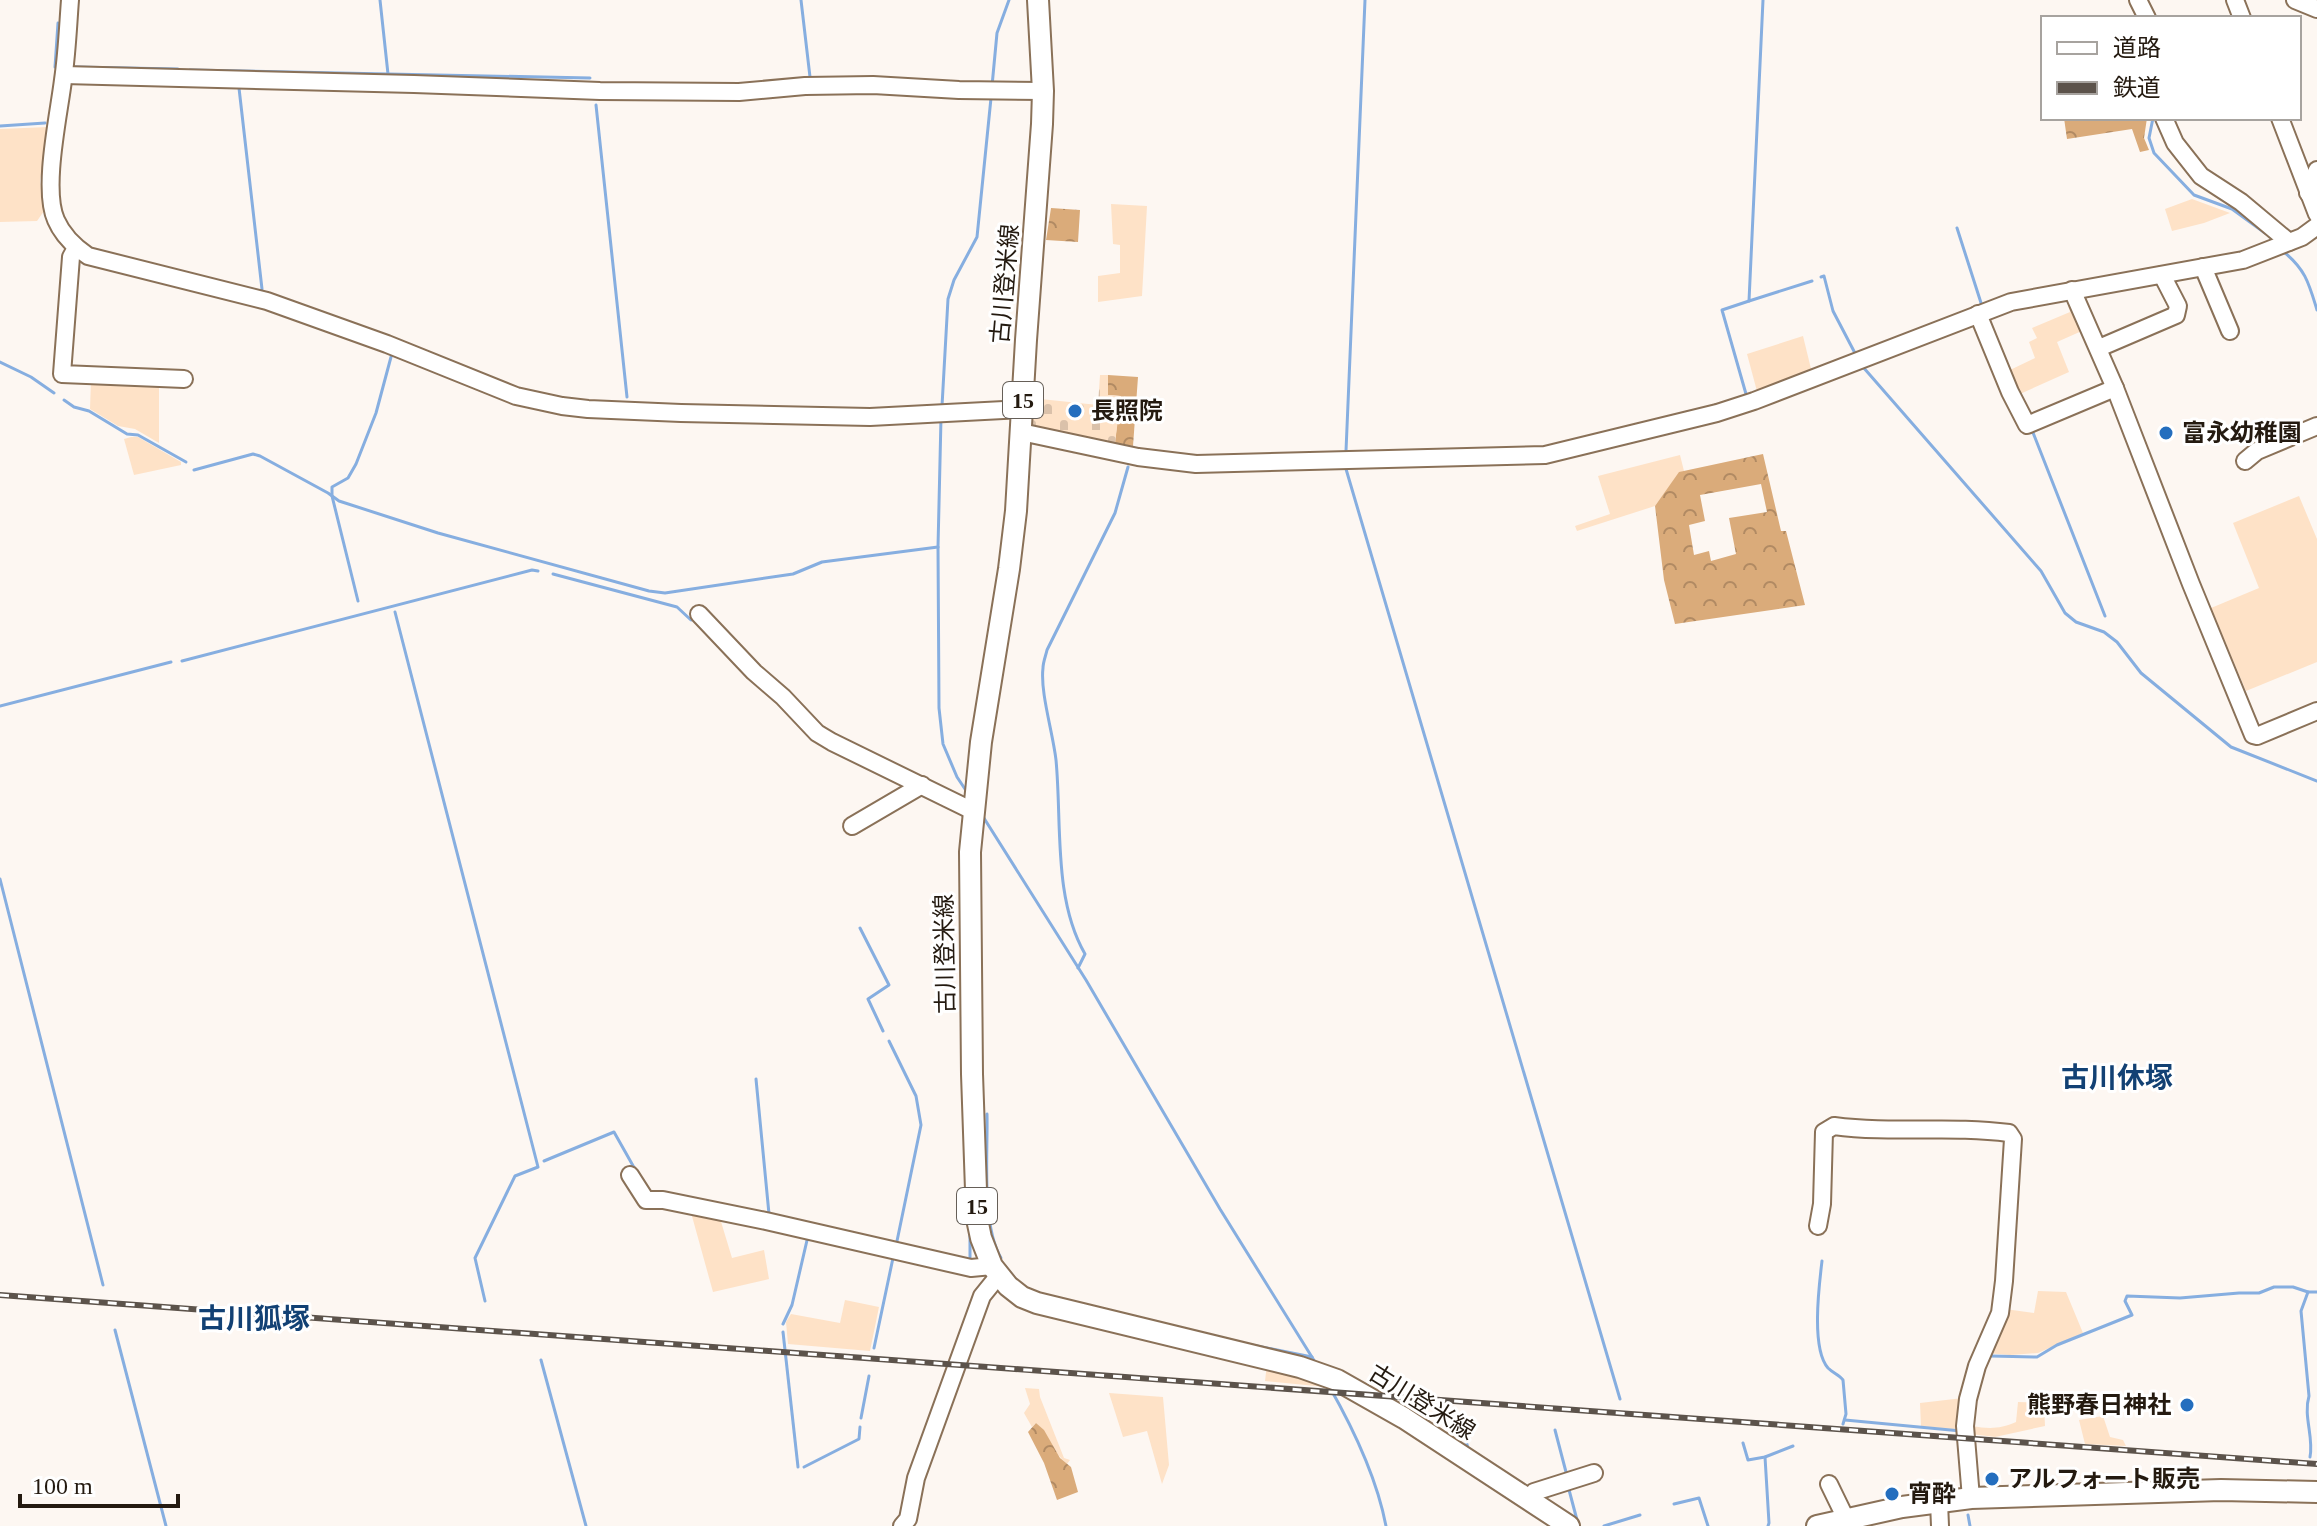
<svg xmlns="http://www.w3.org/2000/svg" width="2317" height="1526" viewBox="0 0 2317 1526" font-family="'Times New Roman','Noto Sans JP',serif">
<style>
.grass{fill:#fee2c7}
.forest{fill:url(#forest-crowns);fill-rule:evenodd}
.cemetery{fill:url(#cemetery-stones)}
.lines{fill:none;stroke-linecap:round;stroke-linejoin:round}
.stream{stroke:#86aee0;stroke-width:3}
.minor-casing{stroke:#8a7158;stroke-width:20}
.major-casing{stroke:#8a7158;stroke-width:24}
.minor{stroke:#fff;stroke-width:16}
.major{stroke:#fff;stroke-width:20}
.rail-casing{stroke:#5c534b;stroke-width:6}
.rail{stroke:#fff;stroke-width:3;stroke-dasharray:9;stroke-linecap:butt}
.poi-dot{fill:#246ebe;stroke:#fff;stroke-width:3}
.labels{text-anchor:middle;stroke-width:6;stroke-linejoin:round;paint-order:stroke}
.shield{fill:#fff;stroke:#665f58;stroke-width:2}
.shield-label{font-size:22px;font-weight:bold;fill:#241a10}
.street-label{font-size:24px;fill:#241a10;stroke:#fff}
.poi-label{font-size:24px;font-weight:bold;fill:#241a10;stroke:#fff;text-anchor:start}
.quarter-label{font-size:28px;font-weight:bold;fill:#124174;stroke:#fff}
</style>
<defs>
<pattern id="forest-crowns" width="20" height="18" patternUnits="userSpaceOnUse" patternTransform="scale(2)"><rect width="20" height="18" fill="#daab7a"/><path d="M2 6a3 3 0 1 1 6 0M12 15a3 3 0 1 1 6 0" fill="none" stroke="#b18a63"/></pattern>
<pattern id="cemetery-stones" width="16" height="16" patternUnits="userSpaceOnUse" patternTransform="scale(2)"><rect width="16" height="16" fill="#fee2c7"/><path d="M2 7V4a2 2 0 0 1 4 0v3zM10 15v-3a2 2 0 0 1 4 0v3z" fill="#dac1aa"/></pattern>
</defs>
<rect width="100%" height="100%" fill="#fdf7f2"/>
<g class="grass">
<polygon points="48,127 40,181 44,211 37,221 0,222 0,129"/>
<polygon points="2192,199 2230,213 2204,223 2172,231 2165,209"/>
<polygon points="1111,204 1147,206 1142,296 1098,302 1098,276 1120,273 1120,245 1113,244"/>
<polygon points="2073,304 2084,330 2057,342 2069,372 2020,394 2010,370 2035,358 2029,342 2037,338 2032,328 2070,312 2068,306"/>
<polygon points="1803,336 1812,373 1758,395 1747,354"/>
<polygon points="91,380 159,384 159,443 135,429 118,426 90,409"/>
<polygon points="131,437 138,437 181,462 181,465 134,475 124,439"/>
<polygon points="1680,455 1684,471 1679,473 1655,506 1577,531 1575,526 1610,514 1598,476"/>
<polygon points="2299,496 2317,539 2317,662 2246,691 2211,608 2259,588 2233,523"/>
<polygon points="690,1209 719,1215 732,1258 764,1250 769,1279 713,1292"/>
<polygon points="2038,1291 2066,1292 2083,1333 2038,1353 2010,1355 1986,1353 2005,1309 2034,1313"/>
<polygon points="845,1300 879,1307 870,1351 788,1344 786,1322 791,1314 840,1323"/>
<polygon points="1267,1364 1321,1378 1326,1387 1265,1381"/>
<path d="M1025,1388L1039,1389L1040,1397L1064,1458L1070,1460L1067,1464C1053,1453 1050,1435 1036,1423L1032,1427L1024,1413L1030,1404Z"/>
<polygon points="1109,1393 1163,1397 1169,1465 1162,1484 1147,1431 1123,1437"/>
<polygon points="1963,1398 1960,1430 1921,1426 1920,1403"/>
<path d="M2018,1402L2044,1403L2045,1426L1995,1437L1971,1434L1972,1426C1989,1429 2000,1429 2016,1422Z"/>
<polygon points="2103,1416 2110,1437 2123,1440 2126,1446 2085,1444 2079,1420"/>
</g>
<g class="forest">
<polygon points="2064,118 2147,118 2144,138 2149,150 2140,152 2132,129 2067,139"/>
<polygon points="1051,208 1080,210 1078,242 1046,240"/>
<polygon points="1108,375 1138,377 1133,446 1115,443 1120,396 1108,395"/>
<path d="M1763,454L1781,531H1786L1805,605L1675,624L1664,580L1655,506L1679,472ZM1761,484L1767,512L1729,518L1736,554L1711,561L1709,551L1694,555L1689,525L1705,521L1700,495Z"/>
<polygon points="1036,1423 1044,1430 1060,1458 1071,1467 1078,1492 1057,1500 1044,1463 1028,1432"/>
</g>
<polygon class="cemetery" points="1100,375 1108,375 1108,395 1121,396 1115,443 1036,430 1032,425 1031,398 1098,405"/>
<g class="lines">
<g class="stream">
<polyline points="380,0 388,74"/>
<polyline points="801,0 810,77"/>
<polyline points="1763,0 1749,301 1812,281"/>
<polyline points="55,67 58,23"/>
<polyline points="74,67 178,69"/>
<polyline points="190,70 590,78"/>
<polyline points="992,86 997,33 1009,0"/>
<polyline points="239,88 262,289"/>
<polyline points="596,105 627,397"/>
<polyline points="2153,118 2149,138 2154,153 2194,195 2232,209 2265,233"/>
<polyline points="0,126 45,123"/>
<polyline points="1957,228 1982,306"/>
<path d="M2284,252C2306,270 2309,284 2317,310"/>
<polyline points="1821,277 1824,276 1833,311 1857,357"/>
<polyline points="0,362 31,377 54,393"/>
<polyline points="1863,367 2041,571 2065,613 2076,622 2104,632 2117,642 2141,673 2231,747 2317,781"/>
<polyline points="1746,394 1722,310 1749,301"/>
<polyline points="64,400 74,407 89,411 127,434 138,435 186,462"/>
<polyline points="942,406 948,299 954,280 977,237 991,98"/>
<polyline points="941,418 938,547 939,708 943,744 957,777 967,792"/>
<polyline points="2032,430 2105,616"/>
<polyline points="1346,451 1365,0"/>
<polyline points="1346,469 1620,1399"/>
<polyline points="194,470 253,454 260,456 328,493 339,501 438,533 649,591 665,593 793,574 822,562 938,547"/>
<polyline points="553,574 677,607 691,620"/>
<polyline points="358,601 332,496 332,487 348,478 356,464 376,413 391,357"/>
<polyline points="395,612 538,1167 515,1176 475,1258 485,1301"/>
<polyline points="182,661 532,570 538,571"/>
<polyline points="0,706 171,662"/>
<polyline points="982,815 1086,980 1220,1209 1315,1362"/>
<polyline points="0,879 103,1285"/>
<polyline points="860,928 889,985 868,999 883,1031"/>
<path d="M1078,968L1085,954C1053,899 1062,822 1056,760C1053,733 1040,692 1043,668C1043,662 1046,655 1047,650L1115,513L1128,467"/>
<polyline points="889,1041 916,1096 921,1125 897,1241"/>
<polyline points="756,1079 769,1214"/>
<path d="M987,1114C988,1154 981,1224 1001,1258"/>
<polyline points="544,1161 614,1132 636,1171"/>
<polyline points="970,1229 970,1257"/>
<path d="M1822,1261C1819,1286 1811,1349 1828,1368C1833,1373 1839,1375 1843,1380L1846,1414L1843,1424"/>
<polyline points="1005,1266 1017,1281"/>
<path d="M2308,1292L2301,1311L2309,1396C2303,1416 2314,1437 2310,1457"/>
<polyline points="783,1324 792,1305 808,1236"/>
<polyline points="115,1330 166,1526"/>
<polyline points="783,1332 798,1467"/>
<polyline points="1242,1343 1312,1357"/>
<polyline points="874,1348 893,1258"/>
<polyline points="1991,1356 2037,1357 2057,1345 2132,1315 2125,1301 2127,1296 2180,1298 2239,1293 2259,1293 2274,1287 2293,1287 2308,1292 2317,1292"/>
<polyline points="541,1360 586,1526"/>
<path d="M1329,1386C1353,1428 1377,1479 1386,1526"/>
<polyline points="861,1418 869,1376"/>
<polyline points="1845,1420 1961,1431"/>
<polyline points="1461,1425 1468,1448"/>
<polyline points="1555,1430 1566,1472"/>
<polyline points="1743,1443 1748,1460 1765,1457 1793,1446"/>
<polyline points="1765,1457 1769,1523 1768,1526"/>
<polyline points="804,1467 859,1439 860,1427"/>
<polyline points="1568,1486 1577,1520 1572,1516"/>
<polyline points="1674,1504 1699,1498 1708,1526"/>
<polyline points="1968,1515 1970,1526"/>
<polyline points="1604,1526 1640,1515"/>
</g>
<g class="minor-casing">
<g id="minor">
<path d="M70,0C68,26 67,53 63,80C59,114 42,189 56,220C62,234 75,247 88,256L267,301L387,344L516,396L562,406L588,409L681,413L870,417L1023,409"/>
<polyline points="2138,0 2147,18"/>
<polyline points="2235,0 2242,18"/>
<polyline points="2295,0 2317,9"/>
<polyline points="64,75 414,84 600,91 739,92 805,86 873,85 959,90 1043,91"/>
<polyline points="2164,118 2175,143 2201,176 2241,202 2289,242"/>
<polyline points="2280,118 2317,214"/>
<polyline points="2308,193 2317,170"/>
<polyline points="76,248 71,257 62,374 184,379"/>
<polyline points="2203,267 2230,331"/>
<polyline points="2072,290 2115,388 2191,584 2253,735 2257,736 2317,711"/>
<polyline points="1978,314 2010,392 2027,425 2115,388"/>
<polyline points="2099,348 2176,315 2178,306 2162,275"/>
<polyline points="1021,432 1138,457 1196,464 1545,455 1717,413 1754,401 2011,302 2243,260 2302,237 2317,226"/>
<polyline points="2245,461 2257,451 2317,426"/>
<polyline points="699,614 754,672 783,697 817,733 832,742 973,811"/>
<polyline points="852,826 922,785"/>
<polyline points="630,1175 646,1200 663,1200 766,1221 971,1268 992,1266"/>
<path d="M1818,1226L1822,1204L1824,1132L1834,1126C1892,1134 1951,1125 2009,1133L2013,1139L2004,1281L2000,1313L1977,1366L1968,1399L1965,1426L1971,1498"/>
<polyline points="1829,1484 1846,1519"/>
<polyline points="1528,1500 1534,1492 1594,1473"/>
<polyline points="1939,1502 1940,1526"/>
<polyline points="902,1526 908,1519 916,1478 982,1296 999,1275"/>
</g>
</g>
<g class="major-casing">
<g id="major">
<polyline points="1038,0 1043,91 1042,124 1026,340 1016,511 1009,569 981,742 970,852 972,1074 977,1219 981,1238 992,1266 1008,1286 1022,1297 1037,1303 1300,1367 1337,1380 1404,1418 1569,1526"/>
<polyline points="1817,1526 1902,1507 1971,1498 2221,1490 2317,1492"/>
</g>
</g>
<use href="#minor" class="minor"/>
<use href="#major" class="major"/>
<g class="rail-casing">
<polyline id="rail" points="0,1295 2317,1464"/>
</g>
<use href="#rail" class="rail"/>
</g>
<g class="poi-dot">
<circle cx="1075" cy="411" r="8"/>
<circle cx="2166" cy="433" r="8"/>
<circle cx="2187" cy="1405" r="8"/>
<circle cx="1992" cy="1479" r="8"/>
<circle cx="1892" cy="1494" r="8"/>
</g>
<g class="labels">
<g class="shield">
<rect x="1003" y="382" width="40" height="36" rx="6"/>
<rect x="957" y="1188" width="40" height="36" rx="6"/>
</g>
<g class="shield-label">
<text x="1023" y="408">15</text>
<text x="977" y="1214">15</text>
</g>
<g class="street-label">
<text transform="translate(1005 284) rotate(-85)" y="8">古川登米線</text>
<text transform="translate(945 954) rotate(-91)" y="8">古川登米線</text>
<text transform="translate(1422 1402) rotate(32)" y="8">古川登米線</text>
</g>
<g class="poi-label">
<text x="1091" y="419">長照院</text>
<text x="2182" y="441">富永幼稚園</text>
<text x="2171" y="1413" text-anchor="end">熊野春日神社</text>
<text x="2008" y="1487">アルフォート販売</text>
<text x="1908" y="1502">宵酔</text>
</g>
<g class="quarter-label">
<text x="2117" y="1087">古川休塚</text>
<text x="254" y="1328">古川狐塚</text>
</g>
</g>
<rect x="2041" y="16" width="260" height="104" fill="#ffffff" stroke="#a7a39f" stroke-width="2"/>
<rect x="2057" y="42" width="40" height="12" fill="#ffffff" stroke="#a7a39f" stroke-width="2"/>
<text x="2113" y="56" font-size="24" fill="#241a10">道路</text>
<rect x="2057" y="82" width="40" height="12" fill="#5c534b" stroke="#a7a39f" stroke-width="2"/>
<text x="2113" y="96" font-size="24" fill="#241a10">鉄道</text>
<path d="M20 1494v12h158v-12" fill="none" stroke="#241a10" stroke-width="4"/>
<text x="32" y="1494" font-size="24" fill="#241a10" stroke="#ffffff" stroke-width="6" paint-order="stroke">100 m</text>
</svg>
